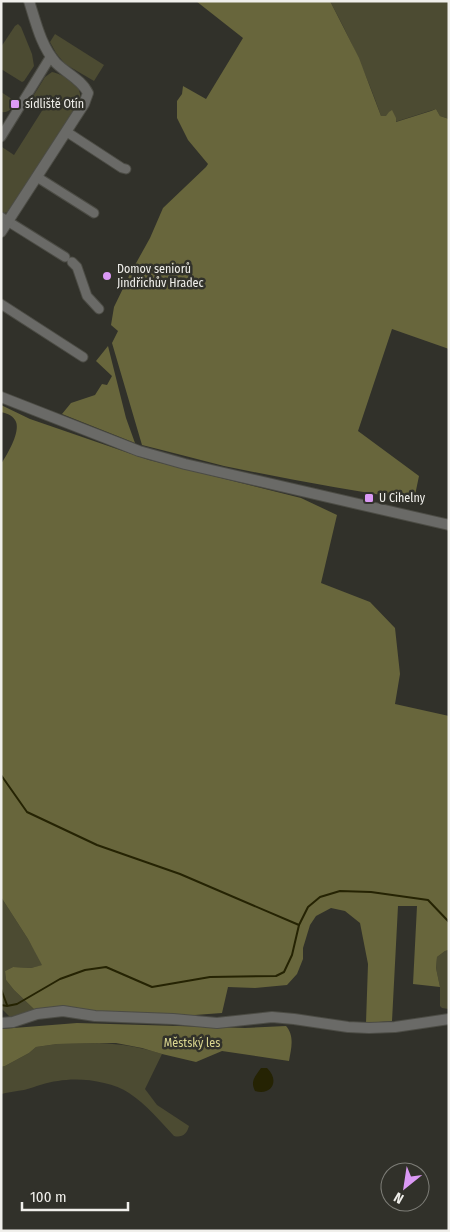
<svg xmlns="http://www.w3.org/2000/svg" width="450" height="1232" viewBox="0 0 450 1232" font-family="'Fira Sans Condensed',sans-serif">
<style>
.green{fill:#4c4b32}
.forest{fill:#68663c}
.water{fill:#252303}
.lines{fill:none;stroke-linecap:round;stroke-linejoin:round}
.stream{stroke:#252303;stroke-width:2}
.minor-casing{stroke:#4c4c45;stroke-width:11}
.tertiary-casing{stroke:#4c4c45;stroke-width:12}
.minor{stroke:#6a6a67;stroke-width:9}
.tertiary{stroke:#6a6a67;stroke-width:10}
.poi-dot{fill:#db99f5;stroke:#31312a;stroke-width:2}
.labels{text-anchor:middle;stroke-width:5;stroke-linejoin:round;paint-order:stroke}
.poi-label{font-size:12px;fill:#f0efeb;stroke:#31312a;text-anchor:start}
.park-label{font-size:12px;fill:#dbd790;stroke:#31312a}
</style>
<rect width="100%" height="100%" fill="#31312a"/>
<g class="green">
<path d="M330,1H449V119L440,116L436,109L395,122L396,118L381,116C367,76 350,38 330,1Z"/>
<polygon points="18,24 21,27 32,54 34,66 24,81 22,82 1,69 1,47 15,26"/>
<polygon points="55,34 104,65 94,81 65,64 56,53 50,42"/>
<path d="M52,72C63,75 79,81 80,94C81,97 79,102 78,106L9,212L4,213L1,211V148L2,147L14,155L45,106L32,98L45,77Z"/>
<path d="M1,92L15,101C12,108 10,113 1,112Z"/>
<polygon points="1,897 28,939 43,965 31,968 13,967 5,971 6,980 14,990 37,1012 10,1017 1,1008"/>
<polygon points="449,950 449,1009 442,1008 440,1006 440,987 436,968 437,957 445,951"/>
<path d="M99,1043C121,1044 141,1047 162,1054L145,1089L157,1105L189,1126C187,1134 182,1138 174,1136C160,1121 146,1104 129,1093C111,1081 79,1077 58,1081C46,1082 36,1087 24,1090C17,1091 9,1092 1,1094V1067L5,1066L29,1053L36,1047L57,1044Z"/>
</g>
<g class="forest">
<path d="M196,1H330L359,58L381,116H386L389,112L392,110L396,118V122L431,111L436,109L440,116L449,119V349L392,329L358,431L419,476L414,500C350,491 287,479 224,466C197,459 170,452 142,445L112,343L118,331L111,325L114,307L130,274L150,238L163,208L206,167L208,164L188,140L177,118V101L182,94L183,86L206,99L243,38Z"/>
<polygon points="108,346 126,418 135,443 62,414 71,403 95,395 102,384 107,385 112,376 96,361"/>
<path d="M1,405L30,419L149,460L301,498L337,515L321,583L370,602L395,628L400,674L395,704L449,716V950L445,951L437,957L436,968L440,987L413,984L417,906H398L392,1021L366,1023L368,964L360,923L345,911L331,908L316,916L310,925L303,948V959L297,974L287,985L255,988L228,987L222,1013L181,1016L37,1012L14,990L6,980L5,971L13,967L31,968L42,965L28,939L1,897V464C7,455 22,430 15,420C12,415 6,413 1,412Z"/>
<path d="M77,1023L245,1028L286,1026C295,1036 291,1049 289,1061L222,1051L196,1062L162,1054L142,1048L116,1043H99L57,1044L36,1047L29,1053L5,1066L1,1067V1029Z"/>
</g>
<path class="water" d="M261,1068H267C280,1080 272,1096 255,1091C250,1081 255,1077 261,1068Z"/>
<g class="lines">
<g class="stream">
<polyline points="1,775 27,812 97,845 180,874 299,925"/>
<polyline points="1,989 7,1005"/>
<polyline points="1,1005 7,1006 17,1004 60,979 85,970 106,967 152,987 210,977 276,976 284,972 292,955 299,925 308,907 320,897 340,891 371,892 428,900 449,922"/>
</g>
<g class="minor-casing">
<g id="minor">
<polyline points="70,134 122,168 126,169"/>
<polyline points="1,137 51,56"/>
<polyline points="37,177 94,213"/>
<polyline points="1,217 65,257"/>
<polyline points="72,262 77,267 87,296 99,309"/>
<polyline points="1,304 83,357"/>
</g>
</g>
<g class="tertiary-casing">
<g id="tertiary">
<path d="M1,232L84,104L88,93C82,80 66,73 56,63C41,46 36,23 29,1"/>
<polyline points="1,397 139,451 185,464 449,525"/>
<polyline points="1,1023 13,1022 37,1014 63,1011 95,1016 173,1019 217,1023 272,1017 294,1019 348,1027 369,1028 395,1027 449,1019"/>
</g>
</g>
<use href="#minor" class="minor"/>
<use href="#tertiary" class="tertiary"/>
</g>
<g class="poi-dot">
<rect x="10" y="99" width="10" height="10" rx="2.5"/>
<circle cx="107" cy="276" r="5"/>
<rect x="364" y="493" width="10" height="10" rx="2.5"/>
</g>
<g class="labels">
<g class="poi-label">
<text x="25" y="108">sídliště Otín</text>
<text x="117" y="273">Domov seniorů<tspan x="117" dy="14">Jindřichův Hradec</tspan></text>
<text x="379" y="502">U Cihelny</text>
</g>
<g class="park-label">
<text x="192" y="1047">Městský les</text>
</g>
</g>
<rect width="450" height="1232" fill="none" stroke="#f0efeb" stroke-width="5"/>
<g transform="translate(405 1187) rotate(210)"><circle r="24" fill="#31312a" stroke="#7d7d77"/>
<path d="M0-4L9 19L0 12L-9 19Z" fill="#db99f5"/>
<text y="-8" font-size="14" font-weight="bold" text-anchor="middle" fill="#f0efeb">N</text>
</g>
<path d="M22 1202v8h106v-8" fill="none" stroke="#f0efeb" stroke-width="2.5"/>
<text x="30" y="1202" font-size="15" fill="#f0efeb" stroke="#31312a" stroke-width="4" paint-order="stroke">100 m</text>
</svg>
